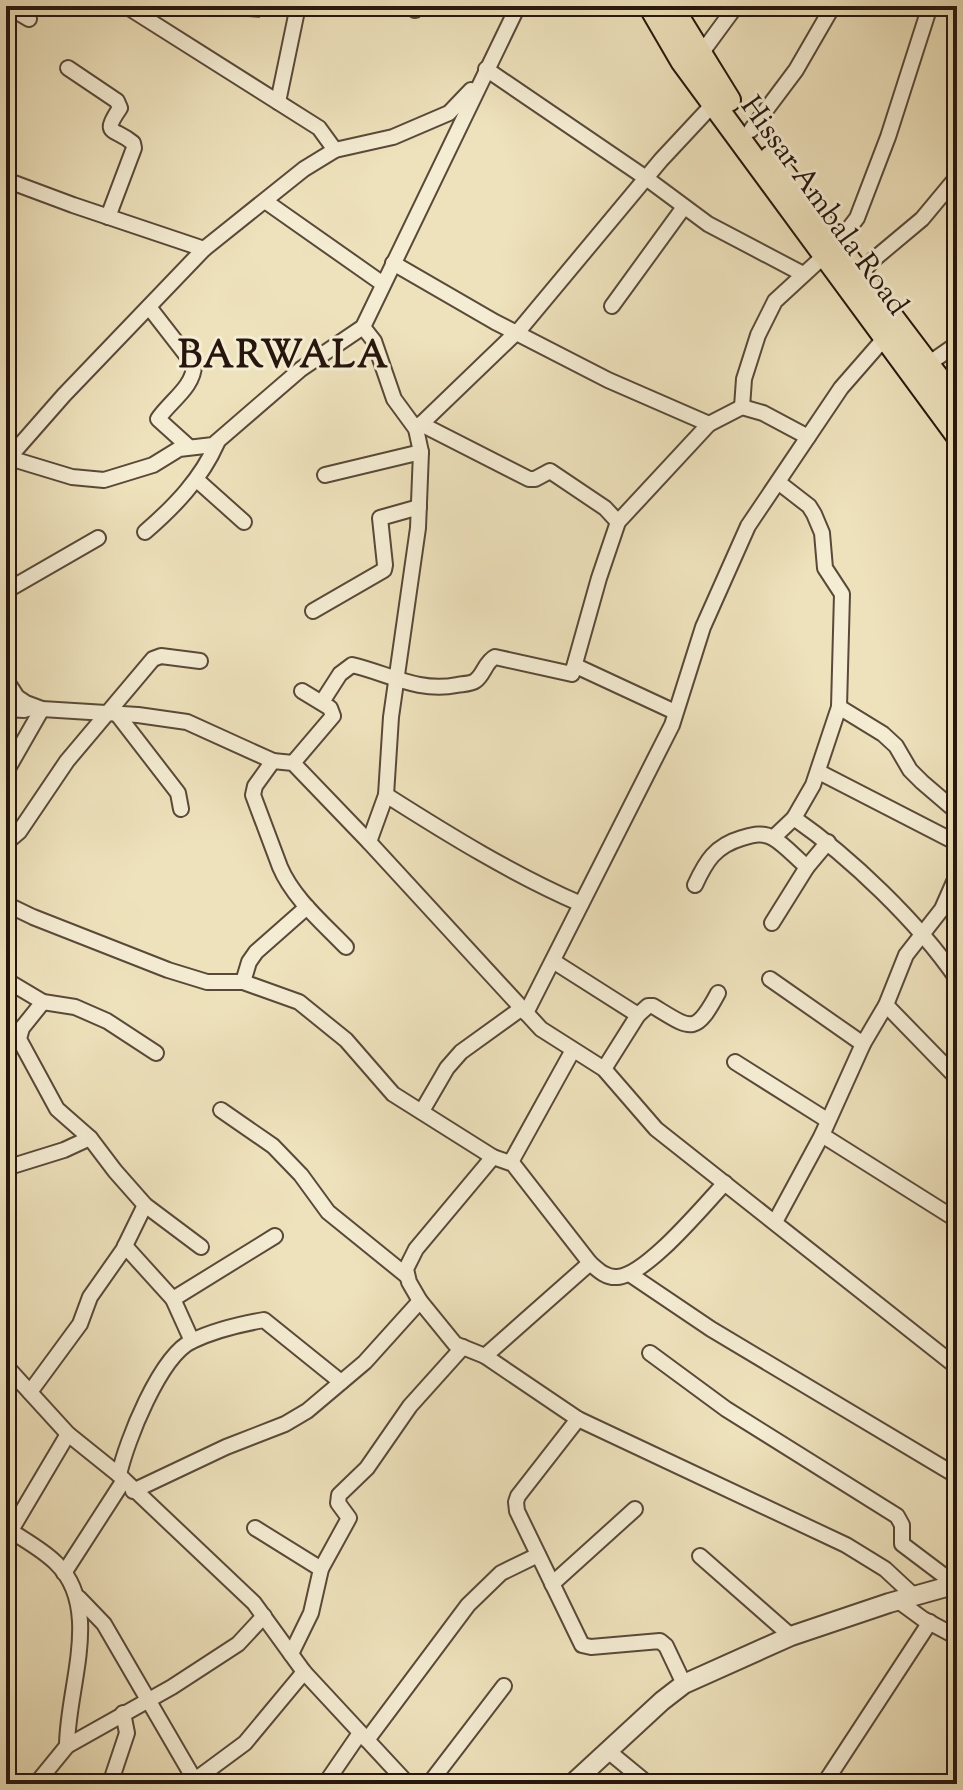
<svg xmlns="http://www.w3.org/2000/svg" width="963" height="1790" viewBox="0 0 963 1790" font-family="'Sorts Mill Goudy',serif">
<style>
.water{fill:#aa9d80;stroke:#766752;stroke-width:2}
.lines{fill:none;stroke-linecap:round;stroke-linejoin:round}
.minor-casing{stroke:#594939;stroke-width:18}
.tertiary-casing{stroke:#594939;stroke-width:22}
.primary-casing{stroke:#27160d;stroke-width:26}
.minor{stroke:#f4ecd3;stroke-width:14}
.tertiary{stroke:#f4ecd3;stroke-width:18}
.primary{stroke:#eee2bc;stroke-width:22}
.labels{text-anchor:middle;stroke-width:6;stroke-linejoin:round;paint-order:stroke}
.street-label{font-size:30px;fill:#27160d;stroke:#f4ecd3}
.district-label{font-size:38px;font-weight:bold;letter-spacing:2px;fill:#27160d;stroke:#f4ecd3}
</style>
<rect width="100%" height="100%" fill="#eee2bc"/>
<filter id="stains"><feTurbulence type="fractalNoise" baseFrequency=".0025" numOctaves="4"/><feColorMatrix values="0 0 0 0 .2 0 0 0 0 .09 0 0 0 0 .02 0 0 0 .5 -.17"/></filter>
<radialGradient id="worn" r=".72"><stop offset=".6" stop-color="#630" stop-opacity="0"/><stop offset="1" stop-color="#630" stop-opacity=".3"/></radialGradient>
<polygon class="water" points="197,6 265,6 259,17 220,13"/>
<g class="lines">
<g class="minor-casing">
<g id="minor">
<polyline points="7,6 29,19"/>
<polyline points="126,6 319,128 335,150"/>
<polyline points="409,6 415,10"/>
<polyline points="700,55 736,6"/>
<path d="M68,68L117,101L120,108C101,136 114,127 133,143L134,148L108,217"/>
<polyline points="486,69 646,178 708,224 803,274"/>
<polyline points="278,102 298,6"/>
<polyline points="751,130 796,70 833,6"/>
<polyline points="6,180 73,205 204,249"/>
<polyline points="265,201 383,284"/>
<polyline points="393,263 495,322 608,380 709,424 742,407 763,413 808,437"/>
<polyline points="857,279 873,260 922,219 957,177"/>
<polyline points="612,306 684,207"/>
<path d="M149,307L194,365C194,387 169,402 158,419L189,447"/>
<polyline points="363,327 374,341 394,399 416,429 421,452 418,528 391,717 386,795 369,842"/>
<polyline points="921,369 957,344"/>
<polyline points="742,407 744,379 758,335 775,301 837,244 857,218 888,137 930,6"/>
<polyline points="421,424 529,479 535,479 550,471 605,508 618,522"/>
<polyline points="416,429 521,328 661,160 717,100"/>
<polyline points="6,457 72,477 104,480 153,465 179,449 213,445 301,369 363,327 518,6"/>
<polyline points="6,461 64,395 204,249 304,169 335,150 393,137 449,113 471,90"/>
<polyline points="325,475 421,452"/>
<polyline points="197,480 244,522"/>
<path d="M145,532C175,506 201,479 217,443"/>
<polyline points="6,591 98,538"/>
<polyline points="313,611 384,570 385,565 380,518 419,507"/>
<polyline points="576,666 675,712"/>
<polyline points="6,680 17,697 26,703 42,709 138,715 187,722 273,761 293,763 369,842 541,1029 604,1069 656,1129 957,1367"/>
<path d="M322,702L340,674L352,665C387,673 419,693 457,685C462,684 471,684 475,681C484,675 485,662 495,657L572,674L599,578L618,522L709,424"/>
<polyline points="839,707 883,734 896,746 910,770 922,782 957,812"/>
<polyline points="6,709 24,710 34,707"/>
<polyline points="117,714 178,793 181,809"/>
<path d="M273,761L255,786L253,795L280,867C293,898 323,923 346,947"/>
<polyline points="293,763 333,716 330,708 302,691"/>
<polyline points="6,772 42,709"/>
<polyline points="819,772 957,843"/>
<path d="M386,795C449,835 512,874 581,904"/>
<path d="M794,818C850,857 918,922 957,979"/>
<polyline points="773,838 794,818 813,785 839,707 842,594 825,568 822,533 814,514 809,506 778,482"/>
<polyline points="6,843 19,832 67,761 153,659 161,656 200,661"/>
<path d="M695,885C706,861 715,846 742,838C753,835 763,832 773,838C785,845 796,858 807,867"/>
<path d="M6,904L33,917L168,970L207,982H243L299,1002L346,1040L393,1094L493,1157L513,1164L590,1263C598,1270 606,1278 617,1277C646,1276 704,1205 725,1183"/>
<polyline points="772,923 807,867 828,842"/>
<polyline points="553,961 638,1015"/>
<polyline points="770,979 863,1044"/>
<polyline points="6,980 43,1002 75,1007 107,1021 156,1053"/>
<polyline points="243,982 249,962 256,952 307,907"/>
<polyline points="43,1002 22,1028 19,1039 57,1109 90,1138 115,1171 145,1205 201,1247"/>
<polyline points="886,1005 957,1078"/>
<polyline points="526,1013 672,725 703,627 748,526 841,388 889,333"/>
<polyline points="735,1062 827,1120"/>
<path d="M604,1069L638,1015L648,1006H653C691,1029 695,1036 718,993"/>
<polyline points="221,1110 273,1146 301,1175 328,1212 407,1276"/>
<polyline points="422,1111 447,1068 461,1052 522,1008"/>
<polyline points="822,1135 957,1220"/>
<polyline points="493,1157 416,1249 406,1269 409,1282 420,1301 455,1344 485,1356 578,1419 846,1545 885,1569 913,1595"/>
<polyline points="511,1162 573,1050"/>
<polyline points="6,1168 64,1150 90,1138"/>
<polyline points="775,1222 822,1135 863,1044 886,1005 906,955 942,909 957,875"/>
<polyline points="125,1246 173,1299 192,1341"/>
<polyline points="631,1275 711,1329 957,1476"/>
<polyline points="173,1299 275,1236"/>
<polyline points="650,1353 726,1409 897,1516 902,1525 902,1544 955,1584"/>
<polyline points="485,1356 590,1263"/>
<polyline points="6,1366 68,1434 119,1475 254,1603 304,1672 408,1784"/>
<polyline points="30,1392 80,1324 90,1297 123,1250 145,1205"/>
<polyline points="578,1419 518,1496 516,1502 517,1511 582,1645 591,1647 660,1641 666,1646 684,1684"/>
<path d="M119,1475C126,1442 160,1356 192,1341C213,1331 241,1324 264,1320L341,1382"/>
<polyline points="133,1491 226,1447 285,1424 307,1411 365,1362 420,1301"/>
<polyline points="255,1528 321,1569"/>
<path d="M11,1531C26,1541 43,1550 56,1563C103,1608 67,1688 67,1746"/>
<polyline points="7,1537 68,1434"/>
<polyline points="700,1556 791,1636"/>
<polyline points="64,1573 124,1480"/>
<polyline points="552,1584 635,1509"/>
<polyline points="79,1598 104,1624 197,1784"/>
<polyline points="897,1600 923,1619 957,1637"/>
<polyline points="291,1654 311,1613 321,1569 349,1518 338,1503 339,1495 367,1468 410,1406 463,1347"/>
<polyline points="367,1740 468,1605 501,1573 538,1555"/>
<polyline points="608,1751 648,1784"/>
<polyline points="195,1780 245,1743 304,1672"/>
<polyline points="36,1784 67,1746 172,1687 238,1644 264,1616"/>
<polyline points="110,1784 127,1733 123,1713"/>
<polyline points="325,1784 360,1733"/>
<polyline points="429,1784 504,1686"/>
<polyline points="824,1784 930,1622"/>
</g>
</g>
<g class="tertiary-casing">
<polyline id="tertiary" points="572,1784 662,1701 684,1684 791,1636 889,1603 957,1584"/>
</g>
<g class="primary-casing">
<g id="primary">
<polyline points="650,6 682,61 957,435"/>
<polyline points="671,6 729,100"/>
<polyline points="771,157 957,403"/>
</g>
</g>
<use href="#minor" class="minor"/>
<use href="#tertiary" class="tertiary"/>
<use href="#primary" class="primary"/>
</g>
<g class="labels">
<g class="street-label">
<text transform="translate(825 205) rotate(54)" y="10">Hissar Ambala Road</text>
</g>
<g class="district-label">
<text x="284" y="367">BARWALA</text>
</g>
</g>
<rect width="963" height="1790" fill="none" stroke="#eee2bc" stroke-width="32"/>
<rect x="8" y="8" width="947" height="1774" fill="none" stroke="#27160d" stroke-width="4"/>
<rect x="16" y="16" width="931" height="1758" fill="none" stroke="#27160d" stroke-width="2"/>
<rect width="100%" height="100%" filter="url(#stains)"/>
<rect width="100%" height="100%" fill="url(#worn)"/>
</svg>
